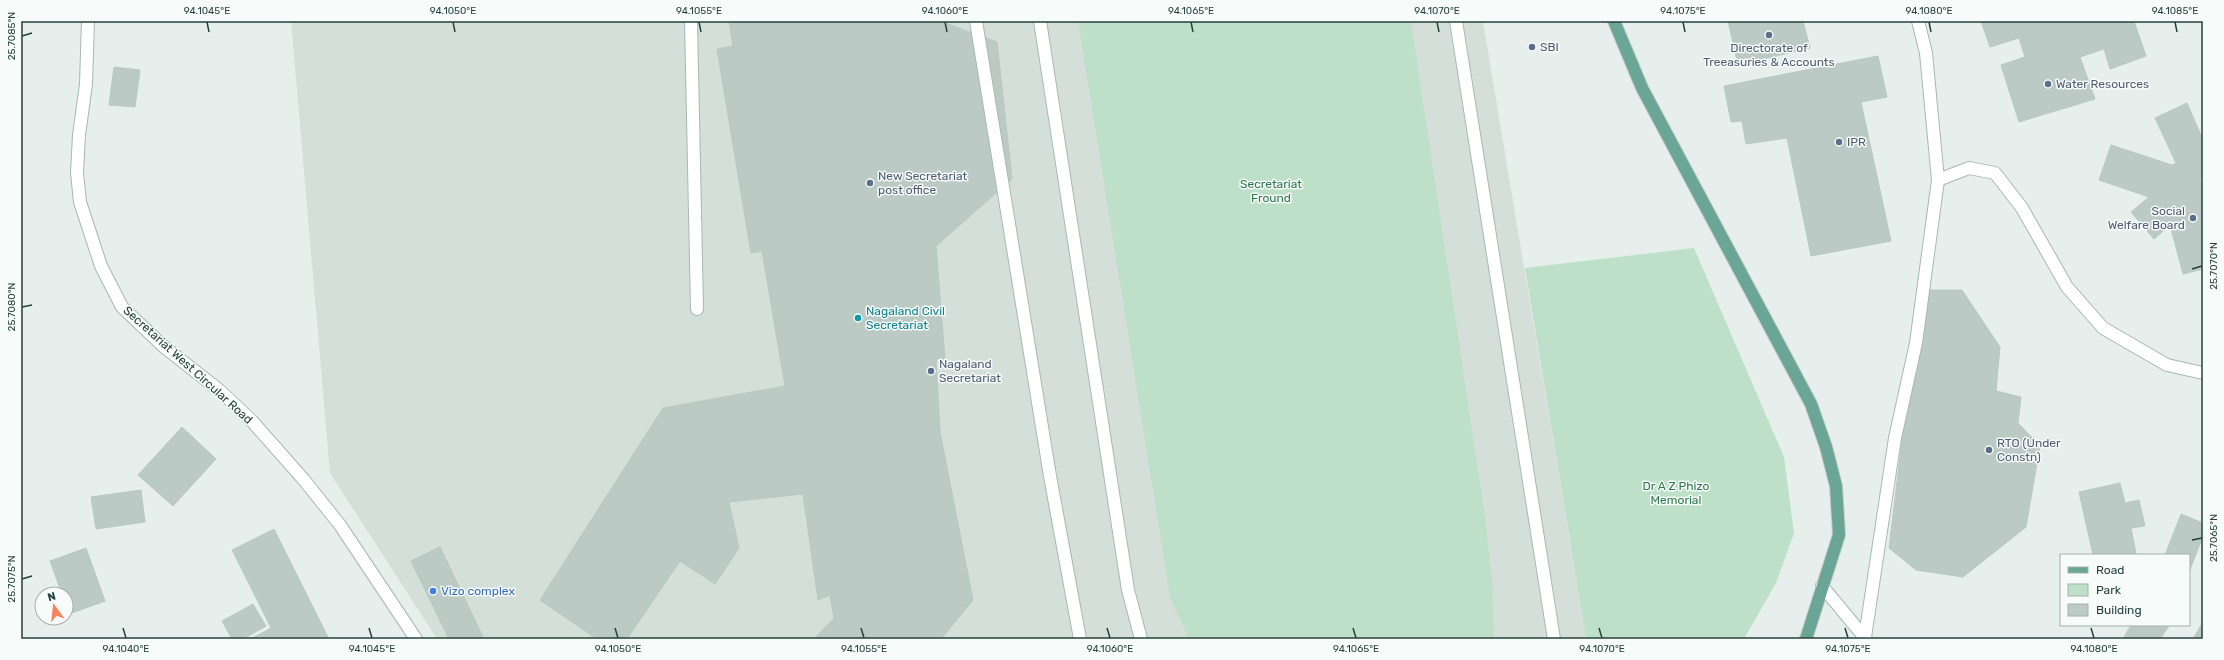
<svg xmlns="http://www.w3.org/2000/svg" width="2224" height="660" viewBox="0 0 2224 660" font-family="Rubik,sans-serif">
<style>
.built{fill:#d4dfda}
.green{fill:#bfe0c8}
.building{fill:#bbcac4;stroke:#b8c9c2}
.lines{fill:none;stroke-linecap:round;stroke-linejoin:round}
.service-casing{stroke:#a8b8b2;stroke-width:14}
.minor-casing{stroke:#a8b8b2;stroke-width:14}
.tertiary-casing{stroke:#a8b8b2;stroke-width:14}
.secondary-casing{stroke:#a4bbb3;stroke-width:14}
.primary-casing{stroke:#c2cac8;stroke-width:14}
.service{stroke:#fff;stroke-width:12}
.minor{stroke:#fff;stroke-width:12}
.tertiary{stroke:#fff;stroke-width:12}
.secondary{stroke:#fff;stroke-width:12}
.primary{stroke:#6aa596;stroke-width:12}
.ticks{fill:none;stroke:#24423a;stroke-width:1.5}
.service-dot{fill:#5c6f8a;stroke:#f7fbf9;stroke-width:1.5}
.culture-dot{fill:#0f9aa8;stroke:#f7fbf9;stroke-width:1.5}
.shop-dot{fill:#3f7fe0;stroke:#f7fbf9;stroke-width:1.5}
.labels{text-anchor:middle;stroke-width:3;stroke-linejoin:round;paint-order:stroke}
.service-label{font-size:12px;fill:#4e5e75;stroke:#f7fbf9;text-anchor:start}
.park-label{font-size:12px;fill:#2d7a4b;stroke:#f7fbf9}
.culture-label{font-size:12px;fill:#0d838f;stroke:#f7fbf9;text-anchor:start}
.street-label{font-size:12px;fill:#24423a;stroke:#f7fbf9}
.shop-label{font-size:12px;fill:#366cbe;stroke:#f7fbf9;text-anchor:start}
.neatline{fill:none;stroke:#24423a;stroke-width:1.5}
.ticks-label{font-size:10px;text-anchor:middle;fill:#24423a}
</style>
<rect width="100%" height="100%" fill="#e6efeb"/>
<polygon class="built" points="291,21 1483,21 1586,639 437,639 330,473"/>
<g class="green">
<polygon points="1078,21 1411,21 1485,517 1493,591 1494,639 1189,639 1170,597"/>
<polygon points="1694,248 1784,457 1794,533 1776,583 1744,639 1586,639 1525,268"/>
</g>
<g class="building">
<polygon points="729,21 940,21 997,42 1012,179 936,246 945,359 936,359 940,432 973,600 941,639 814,639 834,618 830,595 818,600 803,494 729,502 739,548 715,584 680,561 627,639 597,639 540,600 663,408 785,386 762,251 751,253 717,49 733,46"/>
<polygon points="1728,21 1803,21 1810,48 1738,65"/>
<polygon points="1981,21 2134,21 2146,56 2110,69 2104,49 2080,57 2095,99 2019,122 2001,65 2025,57 2019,38 1990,47"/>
<polygon points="1878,56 1887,97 1861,102 1891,241 1811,256 1787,138 1746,144 1742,121 1731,122 1724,86"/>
<polygon points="114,67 140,70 135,107 109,105"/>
<polygon points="2187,103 2203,140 2203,178 2200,179 2203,186 2203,269 2183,274 2170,225 2154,239 2131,212 2149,197 2099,180 2111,145 2172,165 2176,163 2155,118"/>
<polygon points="1920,290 1962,290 2000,347 1996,391 2021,397 2018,423 2040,446 2026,527 1963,577 1916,570 1889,548"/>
<polygon points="182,427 216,459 173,506 138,475"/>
<polygon points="2120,483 2125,503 2139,500 2145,526 2131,528 2136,554 2093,555 2079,492"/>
<polygon points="141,490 145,522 96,529 91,497"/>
<polygon points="2181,514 2203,523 2203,536 2189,572 2189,555 2165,555"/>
<polygon points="274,529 329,639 251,639 271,628 232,550"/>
<polygon points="440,547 484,639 449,639 411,561"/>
<polygon points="86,548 105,601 69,614 66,606 66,594 62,594 50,561"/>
<polygon points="253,604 266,626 243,639 232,639 222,621"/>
<polygon points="2203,622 2203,639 2193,639"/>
<polygon points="2131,625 2167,625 2169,626 2160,639 2123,639"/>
</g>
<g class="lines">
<g class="service-casing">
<g id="service">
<polyline points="976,21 1050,476 1080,639"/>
<polyline points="1040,21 1128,590 1141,639"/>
</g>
</g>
<g class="minor-casing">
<g id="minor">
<polyline points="691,21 697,309"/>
<polyline points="1456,21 1554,639"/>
<polyline points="1938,180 1969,168 1995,173 2022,208 2067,287 2103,328 2167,365 2203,373"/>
<polyline points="1865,637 1895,438 1916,343 1938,180 1926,53 1918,21"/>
</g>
</g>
<g class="tertiary-casing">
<polyline id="tertiary" points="88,21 86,84 79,135 77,173 80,202 101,266 122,307 163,346 219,390 251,420 304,480 340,525 416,639"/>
</g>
<g class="secondary-casing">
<polyline id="secondary" points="1822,586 1866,639"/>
</g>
<g class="primary-casing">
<polyline id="primary" points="1614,21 1642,88 1811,404 1826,447 1836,486 1839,535 1806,639"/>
</g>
<use href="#service" class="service"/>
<use href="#minor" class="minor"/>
<use href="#tertiary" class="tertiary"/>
<use href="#secondary" class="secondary"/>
<use href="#primary" class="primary"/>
</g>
<path class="ticks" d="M207,22L209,32M453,22L455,32M699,22L701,32M945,22L947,32M1191,22L1193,32M1437,22L1439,32M1683,22L1685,32M1929,22L1931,32M2175,22L2177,32M22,36L32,33M2192,269L2202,266M22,307L32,305M2192,540L2202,538M22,579L32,576M123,628L126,638M369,628L372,638M615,628L618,638M861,628L864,638M1107,628L1110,638M1353,628L1356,638M1599,628L1602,638M1845,628L1848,638M2091,628L2094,638"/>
<g class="service-dot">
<circle cx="1769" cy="35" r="4"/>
<circle cx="1532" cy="47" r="4"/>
<circle cx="2048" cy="84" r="4"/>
<circle cx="1839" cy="142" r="4"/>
<circle cx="870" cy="183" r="4"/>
<circle cx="2193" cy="218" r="4"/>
<circle cx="931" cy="371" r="4"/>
<circle cx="1989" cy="450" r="4"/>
</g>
<circle class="culture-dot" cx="858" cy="318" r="4"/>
<circle class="shop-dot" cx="433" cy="591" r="4"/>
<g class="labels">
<g class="service-label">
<text x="1540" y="51">SBI</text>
<text x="1769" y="52" text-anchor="middle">Directorate of<tspan x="1769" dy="14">Treeasuries &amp; Accounts</tspan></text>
<text x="2056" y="88">Water Resources</text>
<text x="1847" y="146">IPR</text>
<text x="878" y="180">New Secretariat<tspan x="878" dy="14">post office</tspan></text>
<text x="2185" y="215" text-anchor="end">Social<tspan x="2185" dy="14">Welfare Board</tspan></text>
<text x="939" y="368">Nagaland<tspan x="939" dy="14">Secretariat</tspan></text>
<text x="1997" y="447">RTO (Under<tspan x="1997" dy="14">Constn)</tspan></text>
</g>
<g class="park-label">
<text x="1271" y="188">Secretariat<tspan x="1271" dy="14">Fround</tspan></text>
<text x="1676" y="490">Dr A Z Phizo<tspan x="1676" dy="14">Memorial</tspan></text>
</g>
<g class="culture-label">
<text x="866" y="315">Nagaland Civil<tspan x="866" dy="14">Secretariat</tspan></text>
</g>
<g class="street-label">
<text transform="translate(188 365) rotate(42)" y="4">Secretariat West Circular Road</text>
</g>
<g class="shop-label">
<text x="441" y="595">Vizo complex</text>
</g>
</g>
<rect width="2224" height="660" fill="none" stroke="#f7fbf9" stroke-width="44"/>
<rect x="2060" y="554" width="130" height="72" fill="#f7fbf9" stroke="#a3b1ad"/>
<rect x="2068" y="567" width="20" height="6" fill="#6aa596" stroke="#a3b1ad"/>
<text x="2096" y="574" font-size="12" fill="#24423a">Road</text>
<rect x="2068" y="584" width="20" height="12" fill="#bfe0c8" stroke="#a3b1ad"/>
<text x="2096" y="594" font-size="12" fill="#24423a">Park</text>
<rect x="2068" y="604" width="20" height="12" fill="#bbcac4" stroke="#a3b1ad"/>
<text x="2096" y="614" font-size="12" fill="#24423a">Building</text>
<g transform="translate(54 606) rotate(345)"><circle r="19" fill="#f7fbf9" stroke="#a3b1ad"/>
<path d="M0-3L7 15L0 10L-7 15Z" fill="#f4845f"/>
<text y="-6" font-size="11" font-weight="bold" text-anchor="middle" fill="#24423a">N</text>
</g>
<rect x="22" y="22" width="2180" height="616" class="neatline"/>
<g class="ticks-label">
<text x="207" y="14">94.1045°E</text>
<text x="453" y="14">94.1050°E</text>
<text x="699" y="14">94.1055°E</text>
<text x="945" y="14">94.1060°E</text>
<text x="1191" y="14">94.1065°E</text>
<text x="1437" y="14">94.1070°E</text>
<text x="1683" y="14">94.1075°E</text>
<text x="1929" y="14">94.1080°E</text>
<text x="2175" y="14">94.1085°E</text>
<text transform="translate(11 36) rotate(-90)" y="4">25.7085°N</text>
<text transform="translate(2213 266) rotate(-90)" y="4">25.7070°N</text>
<text transform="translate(11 307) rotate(-90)" y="4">25.7080°N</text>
<text transform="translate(2213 538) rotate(-90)" y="4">25.7065°N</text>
<text transform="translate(11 579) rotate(-90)" y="4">25.7075°N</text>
<text x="126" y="652">94.1040°E</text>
<text x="372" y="652">94.1045°E</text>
<text x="618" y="652">94.1050°E</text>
<text x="864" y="652">94.1055°E</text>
<text x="1110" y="652">94.1060°E</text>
<text x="1356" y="652">94.1065°E</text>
<text x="1602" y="652">94.1070°E</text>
<text x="1848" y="652">94.1075°E</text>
<text x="2094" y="652">94.1080°E</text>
</g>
</svg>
